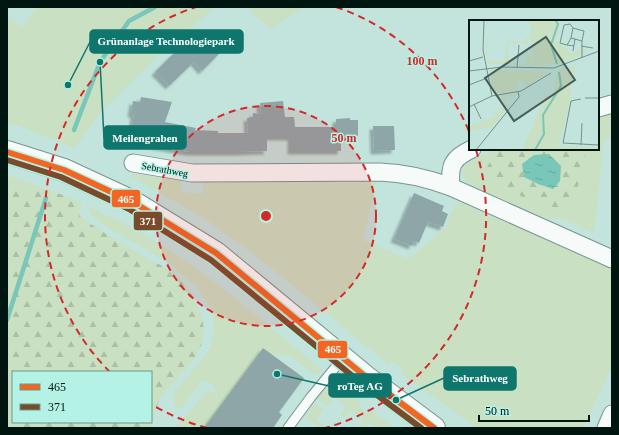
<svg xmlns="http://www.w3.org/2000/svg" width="619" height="435" viewBox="0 0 619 435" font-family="Georgia,serif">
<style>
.green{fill:#c9e0c2}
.forest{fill:url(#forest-firs);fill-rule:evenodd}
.water{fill:url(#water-ripples)}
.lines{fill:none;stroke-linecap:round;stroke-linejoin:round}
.stream{stroke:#78c7b9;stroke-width:4.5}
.building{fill:#8fa6a8;filter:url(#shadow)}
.lane-casing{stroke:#79948f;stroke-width:11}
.street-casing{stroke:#79948f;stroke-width:19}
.secondary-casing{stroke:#79948f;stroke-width:24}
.lane{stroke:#f6fbfa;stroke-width:9}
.street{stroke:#f6fbfa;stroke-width:17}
.secondary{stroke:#f6fbfa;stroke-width:22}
.bus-1-casing{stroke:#b4f2e5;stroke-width:9}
.bus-2-casing{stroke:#b4f2e5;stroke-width:9}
.bus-1{stroke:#f26522;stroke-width:6}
.bus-2{stroke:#7a4b2a;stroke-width:6}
.ring{fill:none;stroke:#d62828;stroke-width:2;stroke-dasharray:7 5}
.labels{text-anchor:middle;stroke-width:3;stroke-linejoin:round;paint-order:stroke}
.street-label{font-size:10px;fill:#001410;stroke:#b4f2e5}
.inset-river{fill:none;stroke:#78c7b9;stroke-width:2}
.inset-road{fill:none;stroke:#74918b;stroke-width:1}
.view{fill:#445d58;fill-opacity:0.15;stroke:#445d58;stroke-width:2}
.inset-edge{fill:none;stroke:#001410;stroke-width:2}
.centre{fill:#d62828;stroke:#b4f2e5;stroke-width:2}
.ring-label{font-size:12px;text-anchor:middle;font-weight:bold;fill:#d62828;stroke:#b4f2e5;stroke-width:3;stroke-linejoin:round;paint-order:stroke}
.leader{fill:none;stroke:#0f766e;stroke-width:1.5}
.callout-dot{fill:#0f766e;stroke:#b4f2e5;stroke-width:1.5}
.callout{fill:#0f766e;stroke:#0f766e;stroke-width:1.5}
.callout-label{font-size:11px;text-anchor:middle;font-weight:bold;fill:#fff}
.line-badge{stroke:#b4f2e5;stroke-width:1.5}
.badge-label{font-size:11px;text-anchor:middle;font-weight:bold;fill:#fff}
</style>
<defs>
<pattern id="forest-firs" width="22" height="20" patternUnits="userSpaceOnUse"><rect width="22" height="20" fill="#c9e0c2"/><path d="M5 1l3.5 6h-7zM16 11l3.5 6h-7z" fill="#abbfa6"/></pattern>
<pattern id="water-ripples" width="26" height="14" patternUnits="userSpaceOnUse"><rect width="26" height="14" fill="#78c7b9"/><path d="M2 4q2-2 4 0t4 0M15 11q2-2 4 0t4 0" fill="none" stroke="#66aa9e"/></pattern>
<filter id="shadow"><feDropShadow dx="-3.5" dy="3.5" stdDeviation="1" flood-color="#0004"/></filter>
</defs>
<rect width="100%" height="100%" fill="#c2e4dd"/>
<g class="green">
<polygon points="36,7 215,7 154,60 103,109 75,148 19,126 7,123 7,16 23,27"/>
<polygon points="246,7 305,7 270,29"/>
<path d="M612,113V139H604L594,233L560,218L548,219L468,184C451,162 482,156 497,150L487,167L581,180L587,149H598V118Z"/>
<path d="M132,174L178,180C183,184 182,187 182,192L202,194L204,183L207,182H376L363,240L408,259L444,229L457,201L612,269V366L584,428H477L400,373L403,369L392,361L389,365L268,265L208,221L131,176Z"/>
<polygon points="7,175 41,187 23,189 7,185"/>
<path d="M88,206C106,215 125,223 143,234C207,271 264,322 322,370L318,374H315L287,354L284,357L279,353L276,357L263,348L248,368L250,370L238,382L204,428H198L195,426L193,428H174L208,391L213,394L216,389L208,381H202L181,408H175L174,391L202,360L210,348L214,332L213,317L207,302L196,287L168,262L100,223L89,212Z"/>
<polygon points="338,384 361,402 358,406 368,414 371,410 396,428 376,428 369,423 365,428 359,428 364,420 351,410 345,418 341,415 347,407 334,397 327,406 318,399 325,389"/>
<polygon points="314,403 324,410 316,420 328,428 320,428 308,419 306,416"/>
</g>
<g class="forest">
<polygon points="501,149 587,149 581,180 569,203 553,211 491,182 487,167 497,150"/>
<path d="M7,185L23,189L41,187L81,202L80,216C101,232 124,245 147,258C156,263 166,267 173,273C192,288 211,321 201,346C193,367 172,380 160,399C156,407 154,419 152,428H7ZM13,372H151V422H13Z"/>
</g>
<polygon class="water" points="549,154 561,166 560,181 553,189 538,184 524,177 522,164 534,155"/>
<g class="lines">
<g class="stream">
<polyline points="74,130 100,62 129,21 155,7"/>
<polyline points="7,320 46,198"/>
</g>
</g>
<g class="building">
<polygon points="197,32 219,54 202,71 194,62 169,86 155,72 174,53 175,54"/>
<polygon points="141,97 172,102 165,122 196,128 195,130 218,131 218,133 248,133 247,118 253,117 253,113 261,114 260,103 283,101 285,117 294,117 295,127 336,127 336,119 350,118 350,120 358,120 358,136 341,136 341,151 291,151 291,137 267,137 267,151 238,152 190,152 130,142 134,114 131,114 133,101 140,102"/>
<polygon points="373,126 394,126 395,150 374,151"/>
<polygon points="414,193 444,206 442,211 448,214 443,227 428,222 419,243 414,241 412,246 394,239"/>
<polygon points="263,348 304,378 279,412 282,415 273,428 204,428"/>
</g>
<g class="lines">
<g class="lane-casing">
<polyline id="lane" points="288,428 311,397 343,358"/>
</g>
<g class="street-casing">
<g id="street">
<polyline points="598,108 612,104"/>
<path d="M133,163L192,173L380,172C406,173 427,178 451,187L612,259"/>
<path d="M451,187C449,166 452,158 472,149"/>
<polyline points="606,428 612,414"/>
</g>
</g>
<g class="secondary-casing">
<polyline id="secondary" points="7,152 64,170 133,202 216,253 366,377 434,428"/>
</g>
<use href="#lane" class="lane"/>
<use href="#street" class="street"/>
<use href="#secondary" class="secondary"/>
<g class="bus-1-casing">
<polyline id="bus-1" points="7,152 64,170 133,202 216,253 366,377 434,428"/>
</g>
<g class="bus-2-casing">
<polyline id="bus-2" points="7,160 61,177 129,209 211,260 361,383 421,428"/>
</g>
<use href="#bus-1" class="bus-1"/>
<use href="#bus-2" class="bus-2"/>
</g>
<circle cx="266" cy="216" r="110" fill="#d62828" fill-opacity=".12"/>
<g class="ring">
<circle cx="266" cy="216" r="110"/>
<path d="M207 428A220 220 0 0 1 151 404M110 372A220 220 0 0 1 196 7M336 7A220 220 0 0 1 470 134M476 150A220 220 0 0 1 325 428"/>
</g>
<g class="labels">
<g class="street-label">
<text transform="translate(165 169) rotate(10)" y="4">Sebrathweg</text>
</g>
</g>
<g transform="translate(469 20)">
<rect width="130" height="130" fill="#c2e4dd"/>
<path d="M60,0H88L85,19L74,17L62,9ZM17,2L20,41H36L37,21L55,22L59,16V36L62,32L64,43L83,46L50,45L57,43L59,24L42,23H38L40,43L48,42L47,45L19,44ZM106,45V59H102V76L90,126L130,127V130H53L77,75L83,76L89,50ZM21,50H32L81,51L57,67L54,61L49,62L48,70L26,74L23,69ZM48,73L47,78V76L37,78L38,84H42L27,103V96L25,93L37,86L32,76Z" fill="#c9e0c2"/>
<path d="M88,0H92L87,20L102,34L115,28L116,33L125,30L130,21V28L89,44L65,43L61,12L65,10L74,17L85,19ZM26,96L28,97L24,107L0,111V107Z" fill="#c9e0c2"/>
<path class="inset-river" d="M86,0L89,4L82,25L88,44M66,130L75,114L74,95L92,66L90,52"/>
<path class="inset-road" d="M15,0L14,30L23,76M104,8L115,11L113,21L102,18ZM102,18L98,25L105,26M113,21V38M98,25L91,23L95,5L101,4L104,8M112,26L124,28M104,31L106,19M0,41L14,37M48,48L50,25M0,51L33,47L85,48L130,31M0,65L18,58M116,78H130M112,79L102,81L94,123L130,125M5,84L12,99M0,87L23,76L52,71L82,53M112,125L113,103M7,130L50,77L49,71"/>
<path class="view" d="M77,17L106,60L45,101L16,58Z"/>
<rect width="130" height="130" class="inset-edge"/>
</g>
<circle cx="266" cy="216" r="6" class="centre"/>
<g class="ring-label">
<text x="422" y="65">100 m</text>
<text x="344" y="142">50 m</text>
</g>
<path class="leader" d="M68 85L90 42M100 62L104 138M396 400L444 378M277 374L329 386"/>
<g class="callout-dot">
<circle cx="68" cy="85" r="4"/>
<circle cx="100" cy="62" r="4"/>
<circle cx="396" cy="400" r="4"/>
<circle cx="277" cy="374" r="4"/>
</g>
<g class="callout">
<rect x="90" y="30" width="153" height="23" rx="4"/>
<rect x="104" y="126" width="82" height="23" rx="4"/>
<rect x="444" y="367" width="72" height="23" rx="4"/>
<rect x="329" y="374" width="62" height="23" rx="4"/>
</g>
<g class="callout-label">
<text x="166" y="45">Grünanlage Technologiepark</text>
<text x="145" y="142">Meilengraben</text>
<text x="480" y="382">Sebrathweg</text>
<text x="360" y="390">roTeg AG</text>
</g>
<g class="line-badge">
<rect x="111" y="189" width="30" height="19" rx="4" fill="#f26522"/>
<rect x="133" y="211" width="30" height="20" rx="4" fill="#7a4b2a"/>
<rect x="317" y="340" width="31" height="19" rx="4" fill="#f26522"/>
</g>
<g class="badge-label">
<text x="126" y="203">465</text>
<text x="148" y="225">371</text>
<text x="333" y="353">465</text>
</g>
<rect width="619" height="435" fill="none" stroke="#001410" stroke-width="16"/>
<rect x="12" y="371" width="140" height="52" fill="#b4f2e5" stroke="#6c9990"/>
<rect x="20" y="384" width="20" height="6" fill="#f26522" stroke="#6c9990"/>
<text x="48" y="391" font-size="12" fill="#001410">465</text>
<rect x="20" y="404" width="20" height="6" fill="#7a4b2a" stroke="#6c9990"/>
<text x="48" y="411" font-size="12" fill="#001410">371</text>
<path d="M479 415v6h110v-6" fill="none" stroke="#001410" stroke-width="2"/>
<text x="485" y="415" font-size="12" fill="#001410" stroke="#b4f2e5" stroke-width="3" paint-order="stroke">50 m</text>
</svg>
